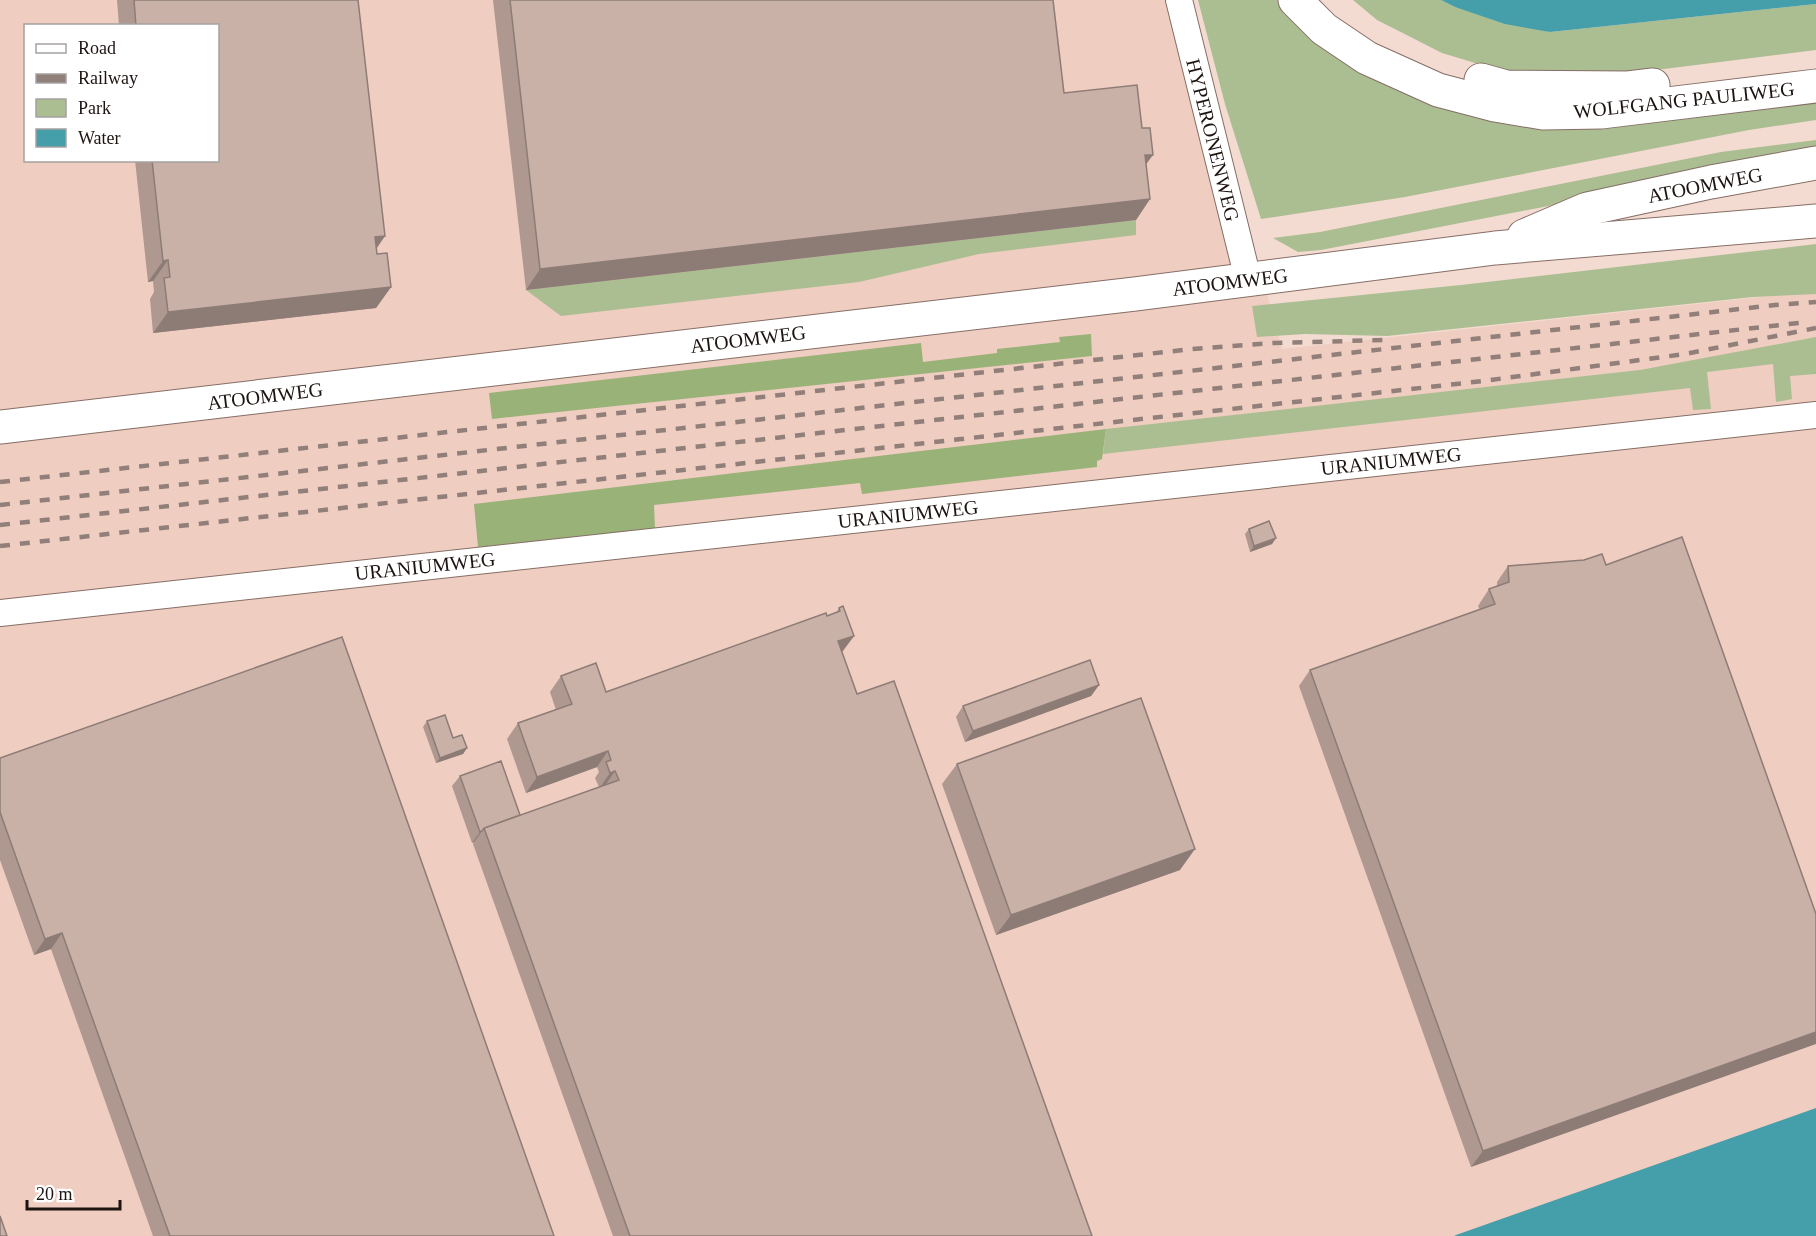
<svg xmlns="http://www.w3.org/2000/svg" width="1816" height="1236" viewBox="0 0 1816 1236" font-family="Georgia,serif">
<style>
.built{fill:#efcdc1;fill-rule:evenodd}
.green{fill:#aabe92}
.forest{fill:#98b277}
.water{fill:#449faa}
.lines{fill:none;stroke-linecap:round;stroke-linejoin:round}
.street-casing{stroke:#856e66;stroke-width:28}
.secondary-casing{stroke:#856e66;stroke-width:35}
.street{stroke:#fff;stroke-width:26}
.secondary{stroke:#fff;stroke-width:33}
.rail{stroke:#917f79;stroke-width:4.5;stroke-dasharray:10 10;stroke-linecap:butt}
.wall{fill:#ae9890}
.shaded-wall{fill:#8d7c76}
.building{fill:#cab1a8;stroke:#8d7c76;stroke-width:1.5}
.labels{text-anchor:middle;stroke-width:4.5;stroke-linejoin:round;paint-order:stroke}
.street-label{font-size:20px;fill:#1d1411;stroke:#fff}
</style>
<rect width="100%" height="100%" fill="#f4dbd1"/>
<path class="built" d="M0,0H1186L1282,349L1816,291V1110L1454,1236H0ZM26,26H218V160H26Z"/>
<g class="green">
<polygon points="1198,0 1279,0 1322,40 1374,75 1816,100 1816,120 1749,130 1405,197 1261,219 1225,104"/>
<polygon points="1353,0 1441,0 1455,7 1550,32 1816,4 1816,50 1616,75 1554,76 1495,69 1442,53 1377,20"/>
<polygon points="1816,140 1816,154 1321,250 1298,252 1273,238 1320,232 1721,152"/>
<polygon points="1136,220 1136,235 979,254 859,282 561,316 526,290"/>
<polygon points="1816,244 1816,294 1753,297 1387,336 1305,334 1257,337 1252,306 1461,285"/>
<polygon points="1816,337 1816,374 1790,376 1792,399 1776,402 1773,364 1707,372 1711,409 1693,410 1690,388 1103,454 1106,429 1640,370"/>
</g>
<g class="forest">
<polygon points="1091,334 1092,356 492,419 489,393 921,343 923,362 997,353 997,349 1060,342 1059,337"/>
<polygon points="1106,429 1102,459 1097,461 1097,467 862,494 860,483 654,505 655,529 478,547 474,504"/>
</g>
<g class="water">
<polygon points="1441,0 1816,0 1816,4 1550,32 1505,24 1455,7"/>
<polygon points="1816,1108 1816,1236 1454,1236 1456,1235"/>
</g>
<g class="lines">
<g class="street-casing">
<g id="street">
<polyline points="1179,0 1248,279"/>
<polyline points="0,613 1816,415"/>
</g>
</g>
<g class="secondary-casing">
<g id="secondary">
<polyline points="1295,0 1324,29 1367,58 1438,90 1495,105 1543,113 1601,112 1816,86"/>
<polyline points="1481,80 1506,87 1628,88 1653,85"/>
<polyline points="1524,236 1587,209 1711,182 1816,163"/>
<polyline points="0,427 1135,294 1495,248 1816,221"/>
</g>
</g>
<use href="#street" class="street"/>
<use href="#secondary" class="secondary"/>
<g class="rail">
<polyline points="0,482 1192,349 1274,343 1384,340"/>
<polyline points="0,505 1775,305 1816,302"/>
<polyline points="0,525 1807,322"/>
<polyline points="0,546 1483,381 1685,354 1816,328"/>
</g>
</g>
<g class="wall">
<polygon points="117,0 358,0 385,236 377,248 377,254 391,287 376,308 153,333 150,299 154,292 153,281 148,282 135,160 218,160 218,26 119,26"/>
<polygon points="493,0 1053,0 1064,93 1146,164 1150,199 1136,220 526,290"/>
<polygon points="1249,529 1276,538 1272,544 1250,552 1245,534"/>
<polygon points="1606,565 1816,914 1471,1167 1299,686 1310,670 1480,610 1478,606 1489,589 1497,587 1497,582 1508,566"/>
<polygon points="839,608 854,636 842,652 857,694 1092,1236 613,1236 473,844 474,842 472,843 452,786 460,776 520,815 599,787 595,778 599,772 597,767 526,793 507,739 518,723 556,710 550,692 561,676 606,692 827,616 836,613"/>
<polygon points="1099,685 1091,696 965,742 956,717 963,706"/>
<polygon points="427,721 453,738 467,748 463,754 436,763 423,727"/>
<polygon points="0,758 554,1236 153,1236 51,949 34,955 0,860"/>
<polygon points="957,764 1180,870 996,935 942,784"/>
</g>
<g class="shaded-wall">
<polygon points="1145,155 1153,155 1138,175"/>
<polygon points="1150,199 1136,220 526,290 540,269"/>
<polygon points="385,236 370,257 375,237"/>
<polygon points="168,260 153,281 148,282 163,261"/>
<polygon points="391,287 376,308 153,333 168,312"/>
<polygon points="1276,538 1272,544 1250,552 1254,546"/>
<polygon points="854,636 842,652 838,641"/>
<polygon points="1099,685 1091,696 965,742 973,731"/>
<polygon points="467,748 463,754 436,763 440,758"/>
<polygon points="608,751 597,767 526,793 537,777"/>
<polygon points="615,771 604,787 599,789 610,773"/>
<polygon points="482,831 474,842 472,843 480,832"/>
<polygon points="1195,849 1180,870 996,935 1011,915"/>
<polygon points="62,933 51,949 34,955 45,939"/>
<polygon points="1816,1032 1816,1044 1471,1167 1483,1151"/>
</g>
<g class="building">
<polygon points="134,0 358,0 385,236 375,237 377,254 387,253 391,287 168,312 164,278 170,277 168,260 163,261 152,160 218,160 218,26 136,26"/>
<polygon points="510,0 1053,0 1064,93 1137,85 1142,128 1150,128 1153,155 1145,155 1150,199 540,269"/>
<polygon points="1269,521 1276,538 1254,546 1249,529"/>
<polygon points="1682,537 1816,914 1816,1032 1483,1151 1310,670 1495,604 1489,589 1509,582 1508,566 1584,560 1602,554 1606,565"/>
<polygon points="843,606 854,636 838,641 857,694 894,681 1092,1236 630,1236 484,828 619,780 615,771 610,773 606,762 611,760 608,751 537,777 518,723 572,704 561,676 596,663 606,692 826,613 827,616 840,611 839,608"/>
<polygon points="342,637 554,1236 170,1236 62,933 45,939 0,812 0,758"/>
<polygon points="1090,660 1099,685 973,731 963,706"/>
<polygon points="1141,698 1195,849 1011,915 957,764"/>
<polygon points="445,715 453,738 462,735 467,748 440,758 427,721"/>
<polygon points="501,761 520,815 484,828 482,831 480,832 460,776"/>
<polygon points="0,1216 7,1236 0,1236"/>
</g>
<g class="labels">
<g class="street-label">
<text transform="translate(1684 100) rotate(-6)" y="7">WOLFGANG PAULIWEG</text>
<text transform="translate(1213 140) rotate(76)" y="7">HYPERONENWEG</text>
<text transform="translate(1705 185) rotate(-11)" y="7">ATOOMWEG</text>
<text transform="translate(1230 282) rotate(-7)" y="7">ATOOMWEG</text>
<text transform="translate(748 339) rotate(-7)" y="7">ATOOMWEG</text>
<text transform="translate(265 396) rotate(-7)" y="7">ATOOMWEG</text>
<text transform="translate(1391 461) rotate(-6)" y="7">URANIUMWEG</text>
<text transform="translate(908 514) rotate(-6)" y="7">URANIUMWEG</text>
<text transform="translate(425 566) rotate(-6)" y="7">URANIUMWEG</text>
</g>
</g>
<rect x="24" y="24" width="195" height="138" fill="#ffffff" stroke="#a5a1a0" stroke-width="1.5"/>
<rect x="36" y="44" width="30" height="9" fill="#ffffff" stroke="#a5a1a0" stroke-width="1.5"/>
<text x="78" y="54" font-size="18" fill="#1d1411">Road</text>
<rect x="36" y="74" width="30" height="9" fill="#917f79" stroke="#a5a1a0" stroke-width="1.5"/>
<text x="78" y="84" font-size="18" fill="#1d1411">Railway</text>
<rect x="36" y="99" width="30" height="18" fill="#aabe92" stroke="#a5a1a0" stroke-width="1.5"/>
<text x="78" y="114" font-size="18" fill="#1d1411">Park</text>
<rect x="36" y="129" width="30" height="18" fill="#449faa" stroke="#a5a1a0" stroke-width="1.5"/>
<text x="78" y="144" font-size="18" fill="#1d1411">Water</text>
<path d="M27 1200v9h93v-9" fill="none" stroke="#1d1411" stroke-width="3"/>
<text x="36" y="1200" font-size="18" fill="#1d1411" stroke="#ffffff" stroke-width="4.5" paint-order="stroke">20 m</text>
</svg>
